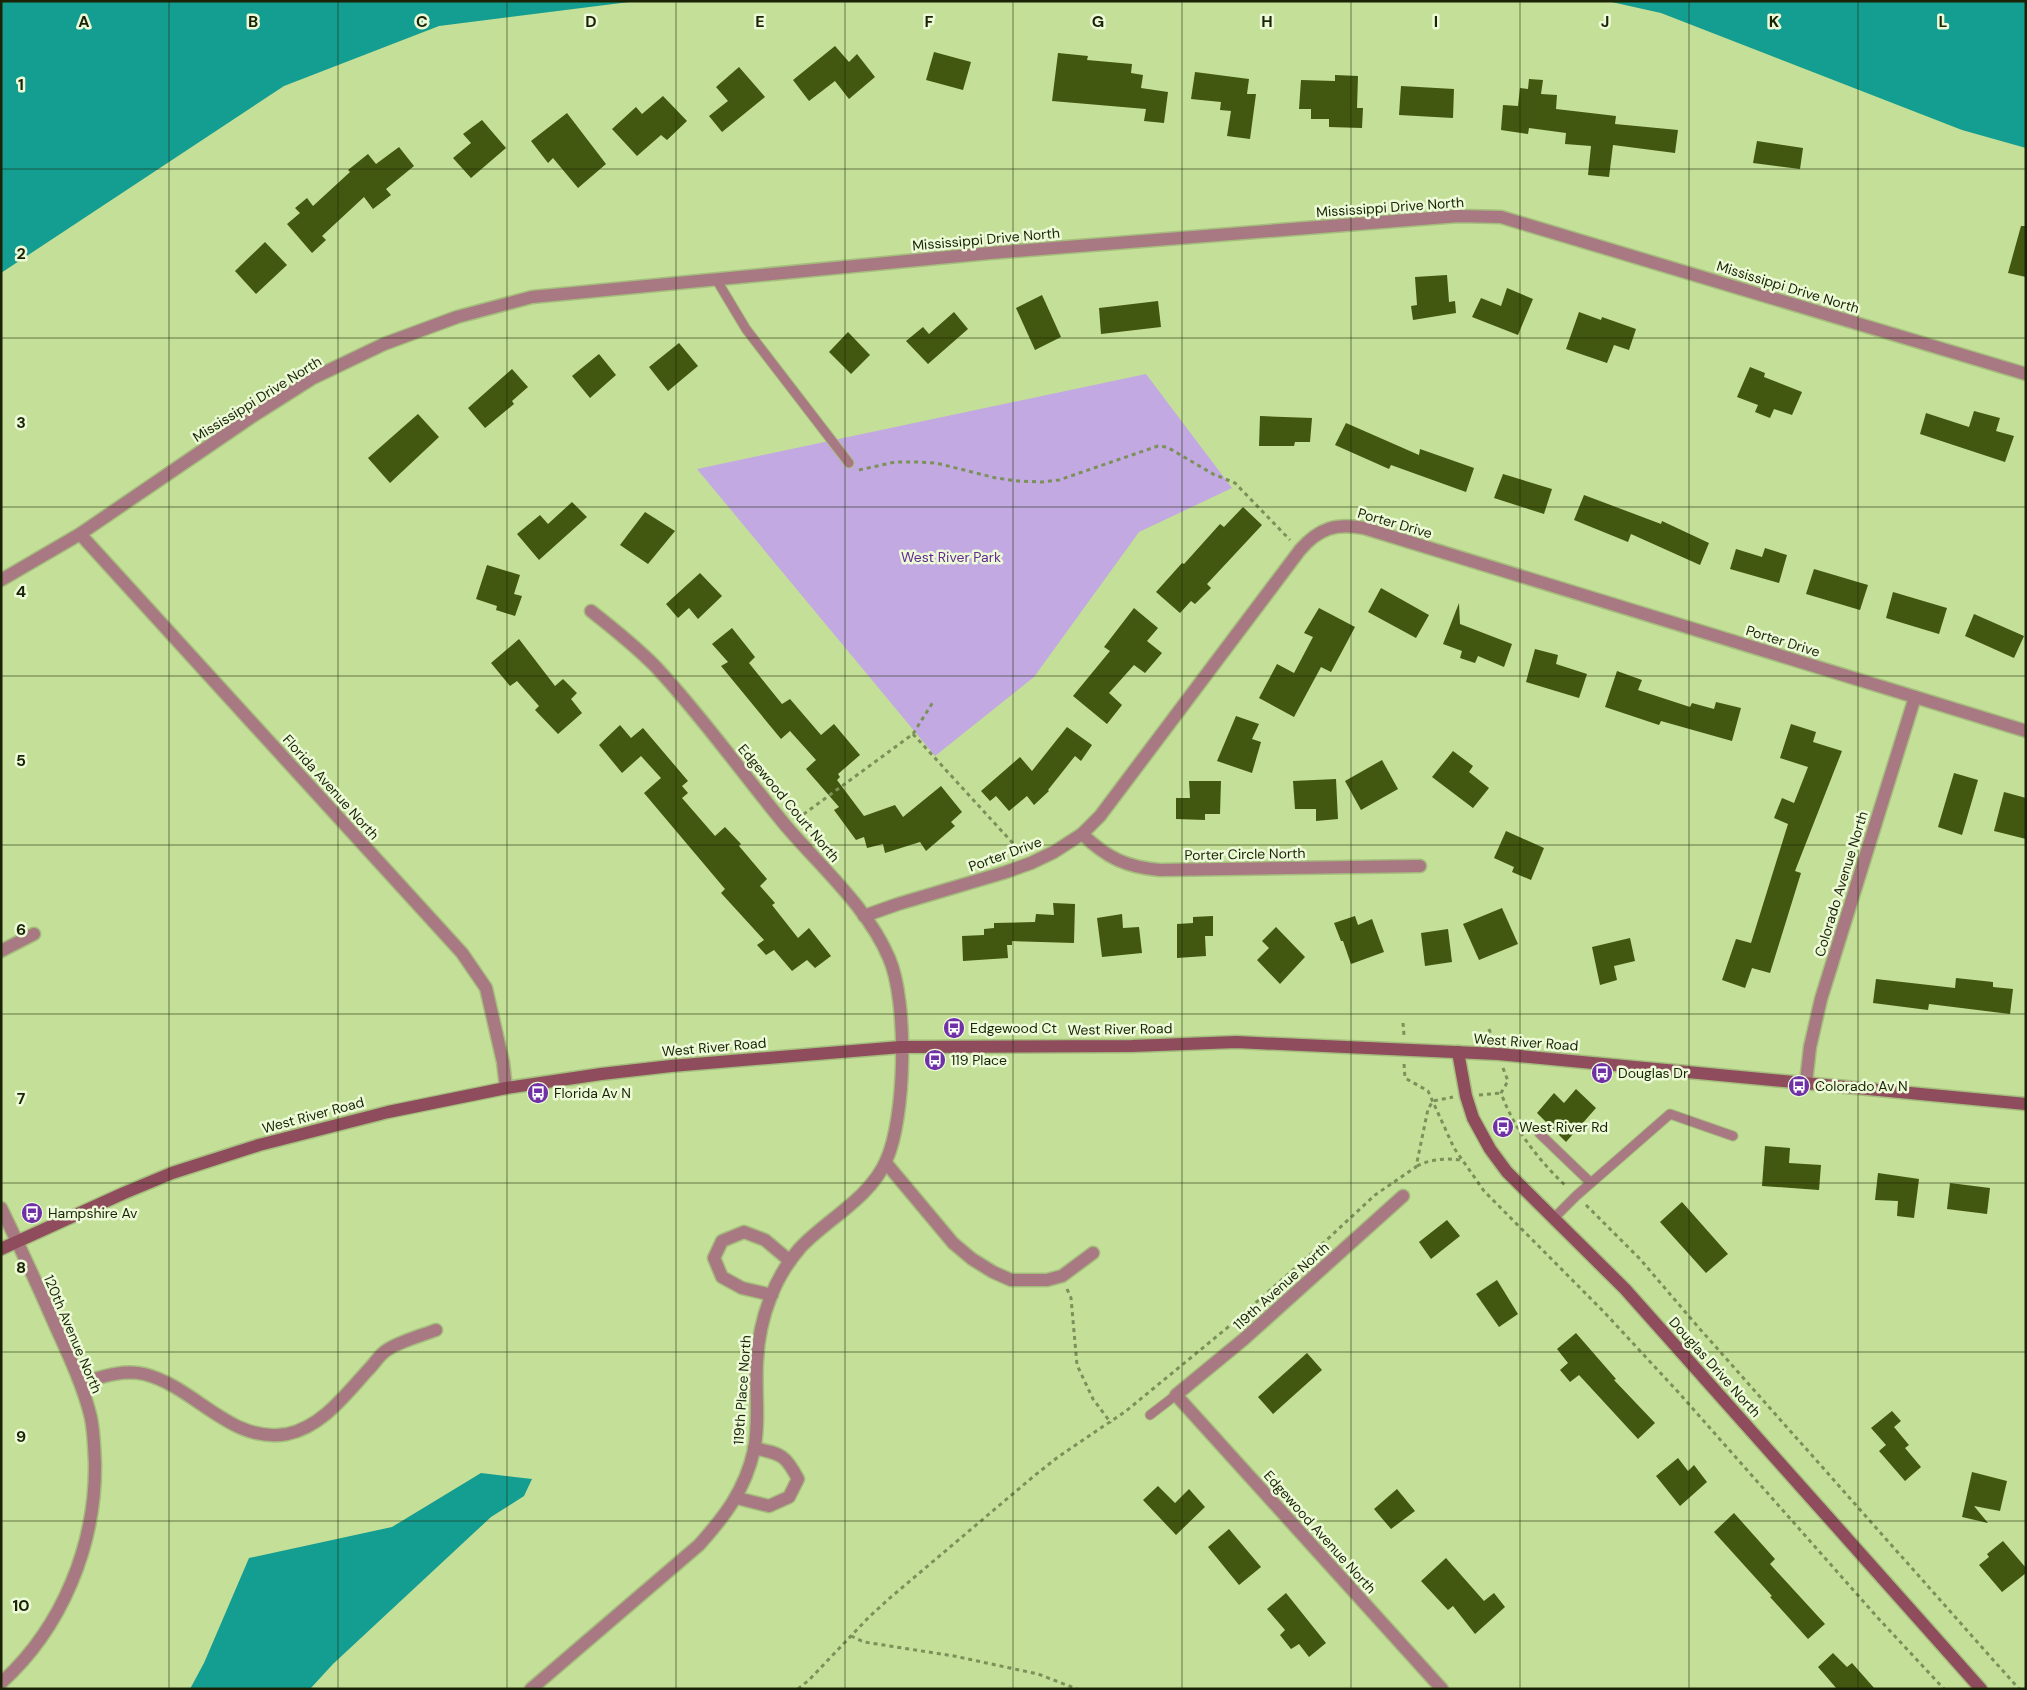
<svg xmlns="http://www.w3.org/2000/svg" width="2027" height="1690" viewBox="0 0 2027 1690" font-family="'DM Sans',sans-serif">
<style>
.green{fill:#c2a9e2}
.water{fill:#149d91}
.building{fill:#42570f}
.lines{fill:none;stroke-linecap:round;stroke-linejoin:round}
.lane-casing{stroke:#a5bd7d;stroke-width:11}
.street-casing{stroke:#a5bd7d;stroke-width:15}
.secondary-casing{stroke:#a5bd7d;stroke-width:15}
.path{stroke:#7c905a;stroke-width:3;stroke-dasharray:4 4;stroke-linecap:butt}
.lane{stroke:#a87982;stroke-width:9}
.street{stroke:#a87982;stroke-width:12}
.secondary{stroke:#8e4c5c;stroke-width:12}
.grid{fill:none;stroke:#1a2306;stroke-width:1;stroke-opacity:0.55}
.labels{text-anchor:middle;stroke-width:5;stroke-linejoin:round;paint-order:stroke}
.street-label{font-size:14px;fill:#1a2306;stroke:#ecfad7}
.park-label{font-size:14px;fill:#622991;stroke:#ecfad7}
.poi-label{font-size:14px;fill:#1a2306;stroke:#ecfad7;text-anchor:start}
.grid-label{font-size:16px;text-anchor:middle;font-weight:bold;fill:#1a2306;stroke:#ecfad7;stroke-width:5;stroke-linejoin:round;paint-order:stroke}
</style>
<rect width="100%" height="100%" fill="#c4df97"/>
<polygon class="green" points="1146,374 1232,488 1139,532 1034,677 935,756 697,469"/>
<g class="water">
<polygon points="1,1 637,1 439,26 284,86 1,273"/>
<polygon points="1607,1 2026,1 2026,148 1962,130 1661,13"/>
<polygon points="481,1473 532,1479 524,1496 491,1517 333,1664 310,1689 190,1689 204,1663 249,1558 392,1527"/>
</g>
<g class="building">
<polygon points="835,46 849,62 857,54 875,77 849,99 835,81 809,101 793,80"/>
<polygon points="934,52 971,62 963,90 926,80"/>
<polygon points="1058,53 1088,56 1087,60 1132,64 1131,73 1143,75 1141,88 1168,92 1164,123 1144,121 1146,109 1052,101"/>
<polygon points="739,67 765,97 722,132 709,116 728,101 716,87"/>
<polygon points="1195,72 1249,79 1247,94 1256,94 1250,139 1227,136 1231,111 1220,110 1221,102 1191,99"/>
<polygon points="1335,75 1358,76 1357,108 1363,108 1362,128 1329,127 1329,119 1311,119 1311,109 1299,109 1301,80 1335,81"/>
<polygon points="1529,79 1543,80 1541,94 1557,95 1556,109 1616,116 1615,124 1678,130 1675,153 1613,145 1609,177 1588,175 1591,146 1565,144 1566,133 1529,128 1528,134 1501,130 1503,105 1518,106 1520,88 1528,89"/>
<polygon points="1401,86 1454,89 1453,118 1399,115"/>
<polygon points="663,96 687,121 667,140 661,135 637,156 612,129 636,107 642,114"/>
<polygon points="567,113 606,164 578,188 553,158 548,163 531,141"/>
<polygon points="482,120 506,148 471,178 453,158 471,143 463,134"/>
<polygon points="1757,141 1803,148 1800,169 1753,163"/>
<polygon points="399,147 414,166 386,189 391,195 373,209 364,197 322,236 326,240 312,253 287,224 300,213 295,208 307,198 313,206 350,172 348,170 368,154 376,164"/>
<polygon points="2021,226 2026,226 2026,277 2008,273"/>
<polygon points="265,242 287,265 256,294 235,271"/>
<polygon points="1447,275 1449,302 1455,301 1456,313 1413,320 1411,306 1417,305 1415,277"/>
<polygon points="1507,288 1533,299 1518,335 1472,317 1481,298 1501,306"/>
<polygon points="1042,295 1061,337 1035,350 1016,308"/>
<polygon points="1158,301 1161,327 1101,334 1099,308"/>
<polygon points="954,312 968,329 928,364 906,341 923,327 929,334"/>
<polygon points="1579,312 1601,320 1602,317 1636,329 1629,350 1614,345 1607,363 1566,349"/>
<polygon points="848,332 870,355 851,374 829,352"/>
<polygon points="679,343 698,366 668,391 649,367"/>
<polygon points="599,354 616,375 590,398 572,376"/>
<polygon points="1750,367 1765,373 1764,377 1802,392 1792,415 1774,409 1770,418 1755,412 1758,405 1737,397"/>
<polygon points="512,369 528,387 512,401 514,404 485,428 468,408"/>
<polygon points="1974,411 2000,418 1996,431 2014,436 2005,462 1920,434 1926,413 1969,427"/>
<polygon points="418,414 439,437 390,483 368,458"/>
<polygon points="1260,416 1312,418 1310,442 1295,442 1294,446 1259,446"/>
<polygon points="1346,423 1419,455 1420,449 1474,468 1466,492 1391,465 1389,469 1335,445"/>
<polygon points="1503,474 1552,489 1544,514 1494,498"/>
<polygon points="1584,495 1661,524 1662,521 1709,543 1700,565 1631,534 1628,542 1574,520"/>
<polygon points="572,502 587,517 539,560 517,534 540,515 548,524"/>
<polygon points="1243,507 1262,525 1207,584 1211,588 1195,604 1191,601 1180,613 1156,592 1182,563 1184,564 1220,524 1224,527"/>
<polygon points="645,512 675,531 648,564 620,545"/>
<polygon points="1765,548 1787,555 1779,583 1730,569 1736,549 1762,557"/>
<polygon points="487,565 520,575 514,594 522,596 515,616 496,610 497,606 476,599"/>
<polygon points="1814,569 1868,585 1860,610 1806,594"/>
<polygon points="700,573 722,596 698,619 689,608 678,618 666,604"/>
<polygon points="1381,588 1429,615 1416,638 1368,612"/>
<polygon points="1893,592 1947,608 1939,634 1886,618"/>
<polygon points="1459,603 1460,624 1512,644 1504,667 1478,656 1475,663 1460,658 1462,651 1443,644"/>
<polygon points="1134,608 1158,628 1147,641 1162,653 1145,673 1134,665 1109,693 1122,705 1107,724 1073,696 1110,651 1104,647"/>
<polygon points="1319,608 1355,627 1331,672 1321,667 1294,717 1259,698 1277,664 1294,673 1313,637 1304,633"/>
<polygon points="1974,614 2024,636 2014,658 1965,636"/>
<polygon points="732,628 755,657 749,663 782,704 790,699 821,735 834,724 860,755 838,774 840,777 837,780 864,816 895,805 903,817 941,786 962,812 951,822 955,826 926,851 920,842 885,853 883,844 867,848 864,837 856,840 834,810 839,807 806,769 816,760 790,731 781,739 721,666 728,662 712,644"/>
<polygon points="519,639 555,686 563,679 577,693 571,699 582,713 558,734 535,710 539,706 517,681 510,686 491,663"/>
<polygon points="1535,649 1558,655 1556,664 1587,674 1579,698 1526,682"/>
<polygon points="1617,671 1642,680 1638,690 1690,707 1692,703 1714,709 1716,702 1741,708 1732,741 1661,721 1659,725 1605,707"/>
<polygon points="1236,716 1259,724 1252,739 1261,742 1252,773 1217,761"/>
<polygon points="1791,724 1816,732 1813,742 1842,751 1795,871 1801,873 1770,973 1752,968 1745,988 1722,980 1736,939 1751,943 1788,824 1774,818 1782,798 1794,803 1808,767 1780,758"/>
<polygon points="620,725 631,738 643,728 688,781 682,786 688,793 682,798 715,836 725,827 741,844 739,846 767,879 760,886 775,903 772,905 798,938 809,928 831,956 815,968 807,960 792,971 774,950 766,955 757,945 764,940 721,893 725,889 644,793 661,778 641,756 622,773 599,745"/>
<polygon points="1067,727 1092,745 1081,761 1075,756 1048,790 1049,791 1034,805 1027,796 1009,811 996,796 990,801 981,791 1020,757 1032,771"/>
<polygon points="1453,751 1473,766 1469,772 1489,788 1473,808 1432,777"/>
<polygon points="1382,760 1398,789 1361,810 1345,781"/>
<polygon points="1954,773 1978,780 1962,835 1938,827"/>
<polygon points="1336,779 1338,819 1316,821 1316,809 1295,809 1293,781"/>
<polygon points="1189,781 1221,781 1220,814 1205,814 1205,820 1176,819 1176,798 1190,798"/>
<polygon points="2004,792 2026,798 2026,839 1994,831"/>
<polygon points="1506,831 1544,848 1531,880 1512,872 1514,867 1494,858"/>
<polygon points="1053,903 1075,904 1074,943 1012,941 1012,945 1007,945 1008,958 963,961 962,936 984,935 984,929 994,928 994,923 1035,922 1036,914 1054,915"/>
<polygon points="1502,908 1518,944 1479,960 1463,924"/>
<polygon points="1122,914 1123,928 1139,927 1142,953 1102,957 1097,918"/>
<polygon points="1213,916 1213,936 1205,936 1206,956 1177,958 1177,924 1193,923 1193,917"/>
<polygon points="1355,916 1358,925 1372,919 1384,952 1351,964 1343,941 1341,941 1334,923"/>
<polygon points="1276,927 1305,957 1280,984 1257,960 1269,948 1262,941"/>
<polygon points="1448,929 1452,962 1425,966 1421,933"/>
<polygon points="1630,938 1635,961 1614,966 1617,980 1600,985 1592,947"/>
<polygon points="1956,978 1993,982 1993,987 2013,989 2010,1014 1929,1004 1928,1010 1873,1003 1876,979 1955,988"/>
<polygon points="1576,1089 1596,1108 1566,1142 1537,1113 1554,1093 1564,1103"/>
<polygon points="1765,1146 1790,1148 1789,1163 1821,1165 1819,1190 1762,1186"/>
<polygon points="1878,1173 1919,1179 1914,1218 1897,1216 1898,1201 1875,1200"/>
<polygon points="1950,1183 1990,1188 1987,1214 1947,1209"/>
<polygon points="1682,1202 1728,1254 1706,1273 1660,1222"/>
<polygon points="1447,1220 1460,1236 1431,1259 1419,1242"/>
<polygon points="1497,1280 1518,1314 1499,1327 1476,1294"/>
<polygon points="1576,1333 1616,1379 1614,1380 1655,1423 1638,1439 1579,1375 1570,1382 1560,1370 1568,1363 1557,1349"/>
<polygon points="1307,1353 1322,1370 1273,1414 1258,1397"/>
<polygon points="1892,1411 1901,1421 1894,1427 1909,1445 1905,1448 1921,1467 1905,1481 1879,1451 1886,1445 1871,1428"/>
<polygon points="1678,1458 1688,1471 1694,1465 1707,1482 1680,1506 1656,1476"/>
<polygon points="1972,1472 2007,1481 2000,1511 1974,1506 1988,1523 1962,1517"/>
<polygon points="1158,1486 1175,1503 1189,1489 1205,1507 1176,1535 1143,1500"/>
<polygon points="1397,1489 1415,1511 1391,1529 1374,1509"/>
<polygon points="1734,1513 1775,1559 1770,1564 1825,1624 1808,1639 1770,1597 1772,1596 1714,1532"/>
<polygon points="1229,1529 1261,1567 1239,1585 1208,1547"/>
<polygon points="2003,1541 2026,1568 2026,1573 2002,1592 1979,1565 1989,1557 1987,1554"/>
<polygon points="1446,1558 1484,1601 1494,1593 1505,1607 1475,1634 1453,1606 1448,1610 1421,1581"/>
<polygon points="1286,1593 1326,1643 1309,1657 1299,1644 1291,1649 1280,1635 1285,1630 1267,1609"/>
<polygon points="1833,1653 1847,1667 1852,1663 1875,1689 1837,1689 1818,1667"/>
</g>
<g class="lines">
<g class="lane-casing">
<g id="lane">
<polyline points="716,279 746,329 849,463"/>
<polyline points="1539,1133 1591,1183"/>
<polyline points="1554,1218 1576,1196 1670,1114 1733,1136"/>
<polyline points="1150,1415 1176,1395"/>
</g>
</g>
<g class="street-casing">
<g id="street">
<polyline points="80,534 462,953 486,988 503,1062 506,1088"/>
<polyline points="1,580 80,534 250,418 313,378 384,344 457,317 532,297 990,253 1458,216 1501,217 2026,374"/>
<path d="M1082,834C1107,858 1126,867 1160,870L1420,866"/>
<path d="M864,916L898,904L1006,872L1031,863L1054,852L1082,834L1100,816L1300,550C1319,528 1336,523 1364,528L2026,731"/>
<polyline points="1,951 34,934"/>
<polyline points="1806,1082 1810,1047 1821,999 1915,697"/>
<polyline points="886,1163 953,1243 972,1259 993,1272 1011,1280 1047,1280 1062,1276 1093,1253"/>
<polyline points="1403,1196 1244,1339 1176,1395 1442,1689"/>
<path d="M1,1208C20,1247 38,1286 55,1325C68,1354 82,1383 90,1414C94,1429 94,1447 95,1463C96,1545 62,1628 1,1683"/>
<polyline points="772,1295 742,1288 722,1277 714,1258 722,1241 744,1232 765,1240 790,1261"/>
<path d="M81,1383C101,1377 123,1369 144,1374C196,1387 230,1444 287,1434C322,1427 346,1394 369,1369C375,1363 380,1354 387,1350C398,1342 423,1335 436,1330"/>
<path d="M737,1498L769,1506L789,1497L798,1479C785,1454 781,1454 754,1448"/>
<path d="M531,1689L699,1545C725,1516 745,1490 754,1450C760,1421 755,1390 757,1361C758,1339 763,1316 771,1296C778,1278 788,1262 800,1248C826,1220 870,1198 886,1161C906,1118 908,1001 889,958C868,908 821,867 786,826C742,773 702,716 655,666C635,646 614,629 591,611"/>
</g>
</g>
<g class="secondary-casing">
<g id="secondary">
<polyline points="1458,1052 1466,1096 1473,1118 1490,1149 1507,1172 1625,1289 1981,1689"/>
<polyline points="1,1249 124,1193 172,1173 259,1145 388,1112 506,1088 601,1074 671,1066 901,1047 1132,1046 1236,1042 1498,1054 2026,1104"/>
</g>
</g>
<g class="path">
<polyline points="859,470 895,462 916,462 936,463 996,478 1018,481 1042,482 1059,480 1158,446 1167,447 1213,474 1235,483 1290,540"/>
<polyline points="913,734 1020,851"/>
<polyline points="797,819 913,734 933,702"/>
<polyline points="1403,1023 1404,1035"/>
<polyline points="1489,1029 1493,1041"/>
<polyline points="1404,1064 1405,1078 1428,1091 1454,1148 1484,1191 1604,1312 1679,1393 1878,1618 1944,1689"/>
<path d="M1503,1068L1508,1081L1501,1093C1514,1129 1539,1161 1567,1187"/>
<polyline points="1479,1095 1501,1093"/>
<path d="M1417,1166C1431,1159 1445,1158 1461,1160"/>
<polyline points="1586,1205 1640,1259 1699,1328 2019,1689"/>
<polyline points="1067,1289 1071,1298 1077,1365 1093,1399 1111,1423"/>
<polyline points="851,1636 864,1642 954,1656 1038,1674 1077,1689"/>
<polyline points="798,1689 809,1680 869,1617 891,1597 1034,1476 1058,1457 1126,1411 1227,1328 1319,1247 1375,1195 1416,1167 1428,1109 1433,1101 1453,1097"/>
</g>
<use href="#lane" class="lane"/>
<use href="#street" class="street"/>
<use href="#secondary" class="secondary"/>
</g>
<path class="grid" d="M169,1V1689M338,1V1689M507,1V1689M676,1V1689M845,1V1689M1013,1V1689M1182,1V1689M1351,1V1689M1520,1V1689M1689,1V1689M1858,1V1689M1,169H2026M1,338H2026M1,507H2026M1,676H2026M1,845H2026M1,1014H2026M1,1183H2026M1,1352H2026M1,1521H2026"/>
<defs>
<g id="bus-disc" transform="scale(1.125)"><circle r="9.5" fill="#7031a6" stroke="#ecfad7"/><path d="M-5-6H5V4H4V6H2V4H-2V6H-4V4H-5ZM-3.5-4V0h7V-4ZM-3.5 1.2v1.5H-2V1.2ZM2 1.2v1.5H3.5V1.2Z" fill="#fff"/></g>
</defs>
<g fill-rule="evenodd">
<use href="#bus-disc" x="954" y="1028"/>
<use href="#bus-disc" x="935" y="1060"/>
<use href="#bus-disc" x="1602" y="1073"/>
<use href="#bus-disc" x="1799" y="1086"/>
<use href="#bus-disc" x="538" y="1093"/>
<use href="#bus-disc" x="1503" y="1127"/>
<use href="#bus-disc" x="32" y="1213"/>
</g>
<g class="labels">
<g class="street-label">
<text transform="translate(1390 207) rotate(-4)" y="5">Mississippi Drive North</text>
<text transform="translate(986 239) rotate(-5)" y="5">Mississippi Drive North</text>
<text transform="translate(1788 287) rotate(17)" y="5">Mississippi Drive North</text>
<text transform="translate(257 399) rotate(-32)" y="5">Mississippi Drive North</text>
<text transform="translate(1395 523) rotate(16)" y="5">Porter Drive</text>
<text transform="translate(1783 641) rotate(17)" y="5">Porter Drive</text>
<text transform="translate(331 787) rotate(48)" y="5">Florida Avenue North</text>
<text transform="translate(789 803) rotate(50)" y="5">Edgewood Court North</text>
<text transform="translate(1005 854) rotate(-20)" y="5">Porter Drive</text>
<text transform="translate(1245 854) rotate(-1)" y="5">Porter Circle North</text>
<text transform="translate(1841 884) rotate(-73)" y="5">Colorado Avenue North</text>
<text transform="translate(1120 1029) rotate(-1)" y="5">West River Road</text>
<text transform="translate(1526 1042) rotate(4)" y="5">West River Road</text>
<text transform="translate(714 1047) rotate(-5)" y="5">West River Road</text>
<text transform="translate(313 1115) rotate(-15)" y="5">West River Road</text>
<text transform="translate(1281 1286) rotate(-42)" y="5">119th Avenue North</text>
<text transform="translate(73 1334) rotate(67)" y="5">120th Avenue North</text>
<text transform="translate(1715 1367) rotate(48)" y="5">Douglas Drive North</text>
<text transform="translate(742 1390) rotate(-86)" y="5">119th Place North</text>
<text transform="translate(1320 1532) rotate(48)" y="5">Edgewood Avenue North</text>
</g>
<g class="park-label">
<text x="951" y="562">West River Park</text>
</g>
<g class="poi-label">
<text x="970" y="1033">Edgewood Ct</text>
<text x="951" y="1065">119 Place</text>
<text x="1618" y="1078">Douglas Dr</text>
<text x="1815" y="1091">Colorado Av N</text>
<text x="554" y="1098">Florida Av N</text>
<text x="1519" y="1132">West River Rd</text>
<text x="48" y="1218">Hampshire Av</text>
</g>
</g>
<g class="grid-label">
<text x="84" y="27">A</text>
<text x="253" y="27">B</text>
<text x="422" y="27">C</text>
<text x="591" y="27">D</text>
<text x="760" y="27">E</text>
<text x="929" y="27">F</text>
<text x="1098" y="27">G</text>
<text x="1267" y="27">H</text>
<text x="1436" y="27">I</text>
<text x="1605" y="27">J</text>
<text x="1774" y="27">K</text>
<text x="1943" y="27">L</text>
<text x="21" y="90">1</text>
<text x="21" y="259">2</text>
<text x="21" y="428">3</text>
<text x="21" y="597">4</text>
<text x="21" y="766">5</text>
<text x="21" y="935">6</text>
<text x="21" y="1104">7</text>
<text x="21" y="1273">8</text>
<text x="21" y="1442">9</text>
<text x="21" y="1611">10</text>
</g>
<rect width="2027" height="1690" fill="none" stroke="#1a2306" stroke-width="5"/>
</svg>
